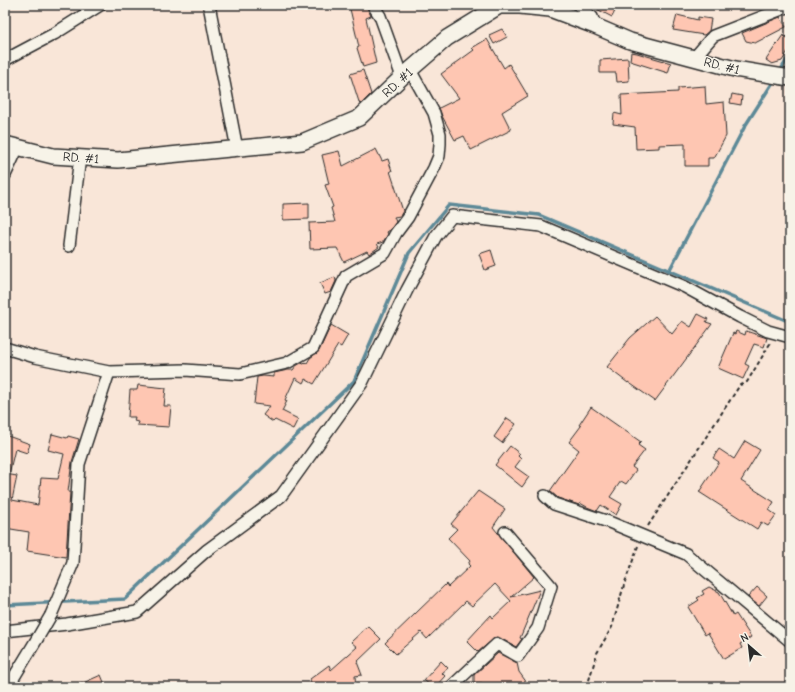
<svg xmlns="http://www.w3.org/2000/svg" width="795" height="692" viewBox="0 0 795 692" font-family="'Comic Neue',sans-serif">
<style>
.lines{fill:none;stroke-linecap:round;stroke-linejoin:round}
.stream{stroke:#5d8997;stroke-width:3.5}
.building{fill:#fec6b2;stroke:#2b2b2b}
.street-casing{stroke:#2b2b2b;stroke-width:14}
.secondary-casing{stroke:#2b2b2b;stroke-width:18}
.path{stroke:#2b2b2b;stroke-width:2;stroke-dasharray:4 3;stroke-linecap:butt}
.street{stroke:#f7f3e8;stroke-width:11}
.secondary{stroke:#f7f3e8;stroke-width:15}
.street-bridge-casing{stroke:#2b2b2b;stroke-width:14;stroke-linecap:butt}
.street-bridge{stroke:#f7f3e8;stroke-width:11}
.labels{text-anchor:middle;stroke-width:3;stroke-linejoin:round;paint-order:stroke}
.street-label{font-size:13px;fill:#2b2b2b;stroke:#f7f3e8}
</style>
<rect width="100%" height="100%" fill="#f9e6d8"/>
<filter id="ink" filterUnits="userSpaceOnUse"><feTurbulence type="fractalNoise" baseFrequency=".025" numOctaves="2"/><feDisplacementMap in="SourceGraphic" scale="8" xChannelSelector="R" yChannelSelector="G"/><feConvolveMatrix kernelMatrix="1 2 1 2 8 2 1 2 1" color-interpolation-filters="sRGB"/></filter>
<g filter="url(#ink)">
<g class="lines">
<g class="stream">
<polyline points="779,73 790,55"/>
<polyline points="669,271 745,126 775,79"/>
<polyline points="5,605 125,599 354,381 409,253 449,205 539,215 790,322"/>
</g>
</g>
<g class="building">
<polygon points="363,5 366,5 371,16 366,18 376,63 363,67 357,48 359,47 350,9"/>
<polygon points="589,5 618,5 612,17"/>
<polygon points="677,15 698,20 698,17 711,19 709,31 704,35 673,30"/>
<polygon points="780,17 786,27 755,43 746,41 742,33"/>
<polygon points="502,29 507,37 494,44 489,35"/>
<polygon points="783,35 790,40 790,48 782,61 772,64 766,60"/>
<polygon points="487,39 504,68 509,64 528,96 502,112 511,130 471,150 464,136 455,140 442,116 439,108 459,98 441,74 474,50 472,48"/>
<polygon points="631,52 637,53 671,63 668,73 630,61"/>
<polygon points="628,58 629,81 617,82 616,73 600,73 600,60"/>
<polygon points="363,70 371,94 360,105 350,74"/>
<polygon points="705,86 706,104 724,102 726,136 714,158 708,158 708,166 685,166 685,144 659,145 659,148 636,149 635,127 613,124 614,113 622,115 621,95 678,92 678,88"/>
<polygon points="732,94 742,96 741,105 730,103"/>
<polygon points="376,149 382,161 388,159 392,171 390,171 403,211 400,216 394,217 396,222 390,230 387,232 388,234 383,242 377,244 379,247 369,254 367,251 344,262 337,248 310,249 309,223 335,222 331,208 333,207 325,185 329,184 322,155 339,151 343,166"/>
<polygon points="309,203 309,219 283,220 283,204"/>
<polygon points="491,250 496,266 485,270 479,254"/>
<polygon points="335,277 336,281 331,292 325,294 320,283"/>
<polygon points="698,314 708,319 706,322 712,324 655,401 628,382 628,383 607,367 630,338 655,316 672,334 682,321 691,327"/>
<polygon points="331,325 348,335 341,347 338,345 314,384 305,379 303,383 295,378 285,400 287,401 282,411 298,419 293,429 275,420 273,422 263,415 270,406 254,404 257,377 263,376 274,377 274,373 288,370 293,370 296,366 301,363 304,364 306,362 307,363 310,358 319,351"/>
<polygon points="736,331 745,335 746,331 767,338 764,347 754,344 745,364 749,366 743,379 718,368 733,333 735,334"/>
<polygon points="138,385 166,388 164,406 171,406 169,427 137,425 138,422 134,421 135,417 128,417 130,390 137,390"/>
<polygon points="591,407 641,442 638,445 645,450 632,467 636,470 626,484 621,481 610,497 622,504 616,515 601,505 597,511 587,507 580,503 579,505 558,498 550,491 579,450 569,442 581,426 579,425"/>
<polygon points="507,418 516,424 502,443 494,437"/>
<polygon points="52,434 67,438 68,436 79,439 72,462 68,492 70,492 66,557 27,551 29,532 5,528 5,435 30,444 27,453 15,449 9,474 5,474 17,476 12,500 38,505 41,478 58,479 64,454 48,450"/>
<polygon points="745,441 760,450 741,481 774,502 769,510 776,515 768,526 761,522 757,529 699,492 719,462 713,458 719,449 734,459"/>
<polygon points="510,446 520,454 518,456 521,459 515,467 529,477 522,487 495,465"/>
<polygon points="478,491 505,509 493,527 534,577 511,597 540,590 520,638 522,639 516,647 500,638 496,637 478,652 467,641 491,615 493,618 511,601 495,584 472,606 466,601 427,639 421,632 396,654 385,643 446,584 448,587 470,566 468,564 470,561 448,538 457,529 451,524"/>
<polygon points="709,587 719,592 733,616 736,614 751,637 740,644 742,648 724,659 708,633 705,635 688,607 699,600 697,598 704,594 702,591"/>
<polygon points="757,587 767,596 759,606 748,597"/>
<polygon points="368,626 381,639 357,662 362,675 355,676 356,687 312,687 310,679 329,665 331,670 357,647 351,642"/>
<polygon points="498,653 517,663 519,672 530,687 481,687 482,683 474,683 474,675"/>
<polygon points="441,661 448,668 442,673 445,676 435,687 432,687 424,680"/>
<polygon points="101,675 106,687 74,687"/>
</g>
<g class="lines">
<g class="street-casing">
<g id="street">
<polyline points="209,5 237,149"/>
<polyline points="373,5 380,16 402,77"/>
<polyline points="579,5 592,17 595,26"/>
<polyline points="694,58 713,36 790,6"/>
<polyline points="5,60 54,34 100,5"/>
<polyline points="5,175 18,147"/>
<polyline points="69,246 80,157"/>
<polyline points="5,348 35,357 109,372 185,370 240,374 287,363 313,348 346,276 385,253 396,233 408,217 434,168 439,156 440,144 440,134 434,113 410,70"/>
<polyline points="545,496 554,504 609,522 686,554 790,641"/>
<polyline points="51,615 73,563 79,464 109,372"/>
<polyline points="5,631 67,624 137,612 206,551 281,496 362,383 407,290 436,236 452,216 541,226 685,287 740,317 768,331 790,337"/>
<polyline points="8,687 37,639"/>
<polyline points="451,687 497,644 518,656 538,628 551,586 505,532"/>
</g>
</g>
<g class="secondary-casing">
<polyline id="secondary" points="5,144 53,156 118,160 302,142 359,118 402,77 447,38 499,6 520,6 550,9 595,26 630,41 735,69 790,78"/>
</g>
<g class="path">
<polyline points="648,526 740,385 747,382 771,342"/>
<polyline points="587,687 597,653 612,627 624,585 638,546"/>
</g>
<use href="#street" class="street"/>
<use href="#secondary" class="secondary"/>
<g class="street-bridge-casing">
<polyline id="street-bridge" points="37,639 51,615"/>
</g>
<use href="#street-bridge" class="street-bridge"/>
</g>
</g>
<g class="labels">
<g class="street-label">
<text transform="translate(722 65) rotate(14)" y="5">RD. #1</text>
<text transform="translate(397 82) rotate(-43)" y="5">RD. #1</text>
<text transform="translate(81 157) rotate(4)" y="5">RD. #1</text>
</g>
</g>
<rect width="795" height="692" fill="none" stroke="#f7f3e8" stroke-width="20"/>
<rect x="10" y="10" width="775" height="672" fill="none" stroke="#2b2b2b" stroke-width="1.5" filter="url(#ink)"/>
<g transform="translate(749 646) rotate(332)" stroke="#f7f3e8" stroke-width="3" paint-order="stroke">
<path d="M0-3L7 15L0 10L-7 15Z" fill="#2b2b2b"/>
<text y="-6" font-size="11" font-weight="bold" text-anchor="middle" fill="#2b2b2b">N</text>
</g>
</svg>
